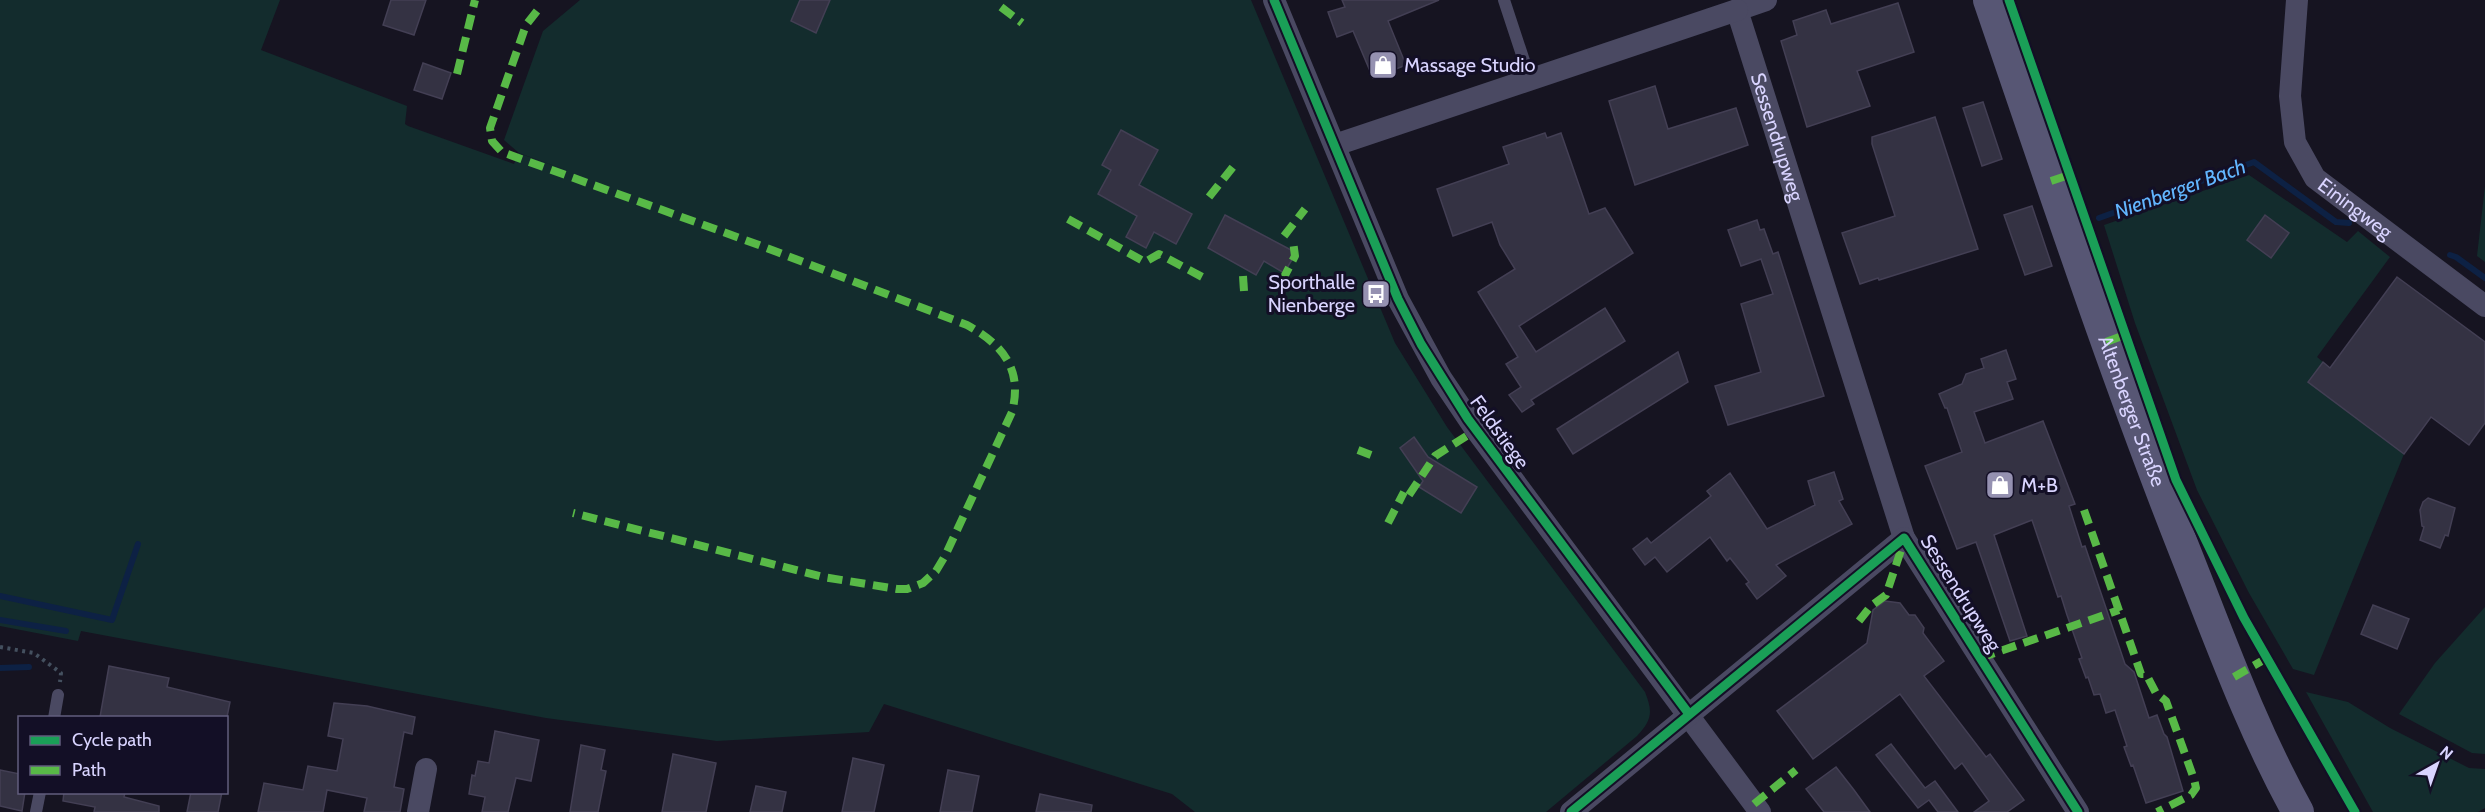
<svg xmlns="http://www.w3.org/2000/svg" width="2485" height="812" viewBox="0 0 2485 812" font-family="Cabin,sans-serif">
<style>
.green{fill:#132c2d}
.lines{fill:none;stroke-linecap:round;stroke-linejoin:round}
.stream{stroke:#0d2144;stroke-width:6}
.building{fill:#343243;stroke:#433f54;stroke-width:1.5}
.path{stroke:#44505f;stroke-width:4;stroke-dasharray:3 4.5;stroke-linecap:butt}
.lane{stroke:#4a4962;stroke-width:12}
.street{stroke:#4a4962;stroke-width:22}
.secondary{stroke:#575674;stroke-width:32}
.quiet{stroke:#58b947;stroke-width:8;stroke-dasharray:15 8;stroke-linecap:butt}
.cycleway-casing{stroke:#130f26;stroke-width:13}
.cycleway{stroke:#1a9f57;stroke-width:9}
.labels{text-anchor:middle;stroke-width:6;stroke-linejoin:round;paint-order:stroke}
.poi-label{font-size:20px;fill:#d9d4ff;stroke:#130f26;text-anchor:start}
.street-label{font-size:20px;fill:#d9d4ff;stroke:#130f26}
.water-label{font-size:21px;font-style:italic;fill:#62b6ff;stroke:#130f26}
</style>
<rect width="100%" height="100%" fill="#161421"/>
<g class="green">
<path d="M0,0H280L261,50L407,106L405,124L408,126L514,164L518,153L572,172L519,153L504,140L543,31L580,0H1251L1395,343L1447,427L1645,692C1653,712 1652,720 1637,736L1546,812H1195L1172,794L884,704L869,732L717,741L546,718L81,631L78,641L0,626Z"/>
<polygon points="2249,175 2347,242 2358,231 2390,257 2317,357 2323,362 2308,382 2404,454 2314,675 2293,669 2249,593 2197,490 2135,323 2104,225"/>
<polygon points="2485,186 2485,262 2477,256"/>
<polygon points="2485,607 2485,754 2472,753 2399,714 2435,663"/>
<polygon points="2306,692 2348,702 2390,728 2469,768 2485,769 2485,808 2478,812 2373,812"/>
</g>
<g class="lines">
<g class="stream">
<polyline points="2099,218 2254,162 2336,222 2349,223"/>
<polyline points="2450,255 2456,257 2485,278"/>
<polyline points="0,596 112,620 138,544"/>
<polyline points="0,620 66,631"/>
<polyline points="0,668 29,667"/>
</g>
</g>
<g class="building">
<polygon points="391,0 426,0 414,35 383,25"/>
<polygon points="800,0 830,0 816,33 791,21"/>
<polygon points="1342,0 1439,0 1388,21 1406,65 1373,78 1353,31 1337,37 1328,12 1345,7"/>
<polygon points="1898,3 1914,52 1857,71 1870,106 1807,127 1781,41 1797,35 1793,21 1826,10 1831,24"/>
<polygon points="423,63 451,73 442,99 414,90"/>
<polygon points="1655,86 1668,129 1736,108 1748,145 1635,185 1609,101"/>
<polygon points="1983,102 2002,159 1982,166 1963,108"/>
<polygon points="1935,117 1978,249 1879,280 1878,278 1860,284 1842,233 1895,216 1872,144 1872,137"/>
<polygon points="1121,130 1158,150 1139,185 1192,214 1176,244 1154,232 1146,248 1126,237 1137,216 1098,194 1111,170 1102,165"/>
<polygon points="1545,133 1547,138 1561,133 1589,214 1605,208 1633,253 1519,326 1536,352 1605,308 1625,341 1531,400 1534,404 1522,412 1509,395 1521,387 1506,364 1518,357 1478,292 1515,269 1500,245 1492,222 1453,236 1437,189 1509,164 1503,147"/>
<polygon points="2032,206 2052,266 2025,275 2004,215"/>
<polygon points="1225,215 1293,251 1293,258 1284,273 1264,261 1256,275 1208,248"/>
<polygon points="2265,215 2289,233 2271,258 2247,240"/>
<polygon points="1757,220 1760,230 1764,229 1773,254 1778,252 1824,396 1728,425 1715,386 1761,372 1741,304 1773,294 1761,259 1741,266 1728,230"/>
<polygon points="2397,277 2485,342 2485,423 2469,445 2431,417 2404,454 2308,382 2323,362 2330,368"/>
<polygon points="2006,350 2016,379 2007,382 2013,399 1974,412 1985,443 2043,421 2075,504 2069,506 2082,547 2085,546 2125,664 2134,672 2149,718 2157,715 2164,734 2167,737 2183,791 2146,803 2133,765 2131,766 2124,747 2127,746 2115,710 2106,713 2100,694 2094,695 2088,677 2086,678 2079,659 2082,658 2067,615 2061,596 2058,597 2032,520 1994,535 2027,636 2010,641 1976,542 1957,549 1925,466 1962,452 1947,408 1945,408 1939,394 1962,384 1966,374 1984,368 1981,359"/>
<polygon points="1678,352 1688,382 1573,454 1557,429"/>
<polygon points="1414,437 1428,457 1477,487 1461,513 1419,487 1423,481 1400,448"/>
<polygon points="1834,472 1843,499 1839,501 1852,524 1776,565 1786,576 1757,599 1746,584 1749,582 1730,558 1727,561 1710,537 1667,572 1655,557 1645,565 1633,549 1647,538 1651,543 1711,496 1707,491 1730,473 1767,529 1815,505 1808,481"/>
<polygon points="2428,498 2455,508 2448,536 2445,535 2440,548 2420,540 2424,527 2422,526 2420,510 2423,502"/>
<polygon points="1885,601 1900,603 1909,615 1915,615 1924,628 1923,633 1944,661 1924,676 1986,757 1990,754 2024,800 2007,812 1974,812 1989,801 1962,763 1955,769 1900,694 1813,759 1777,711 1867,643 1873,610"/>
<polygon points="2373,605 2409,619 2397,649 2361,634"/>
<polygon points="109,666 169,678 167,687 230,702 227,717 100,717"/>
<polygon points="334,703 367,706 415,717 412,734 404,732 394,787 404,789 400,812 364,812 367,798 327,790 323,812 258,812 264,783 303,790 308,766 337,771 343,739 328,736"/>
<polygon points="495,731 539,740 531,781 516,778 508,812 482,812 485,797 469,794 472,775 475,776 478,761 489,763"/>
<polygon points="1891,744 1925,788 1935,781 1958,812 1938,812 1929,800 1918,808 1876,755"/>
<polygon points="581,745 605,750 601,770 606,771 598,812 570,812"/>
<polygon points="673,754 716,763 706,812 662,812"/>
<polygon points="853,758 884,765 874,812 842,812"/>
<polygon points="1836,767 1854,790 1870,812 1824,812 1806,789"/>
<polygon points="0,770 20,774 20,792 25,792 22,811 0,806"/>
<polygon points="948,770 979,776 972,812 940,812"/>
<polygon points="756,786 786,792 782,812 750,812"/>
<polygon points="64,792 125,792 124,797 159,806 159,812 94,812 95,807 63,801"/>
<polygon points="191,792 222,792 218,812 187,812"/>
<polygon points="1040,794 1092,805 1091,812 1036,812"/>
</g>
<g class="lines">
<polyline class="path" points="0,647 34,653 61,673 60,682"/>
<g class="lane">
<polyline points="1504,0 1530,79"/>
<polyline points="54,718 58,695"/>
<polyline points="36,812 40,792"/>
</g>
<g class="street">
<polyline points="1274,0 1398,299 1441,378 1476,430 1760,812"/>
<path id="s1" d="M1766,0L1737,10L1904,538"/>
<path id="s2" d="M2297,0L2290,96L2295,142L2315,178L2485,306"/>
<polyline points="1335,145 1737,10"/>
<polyline points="418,812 426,769"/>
<polyline points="1571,812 1904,538 2078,812"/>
</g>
<path class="secondary" id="s3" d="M1989,0C2053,187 2115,375 2188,559C2222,645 2253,731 2298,812"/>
<g class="quiet">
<polyline points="1001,7 1022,23"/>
<path d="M537,11L526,25L490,128L492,141L502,152L759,245L967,325C1003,345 1023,369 1012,412L945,556L936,571L923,583L907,589H897L823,577L573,513"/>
<polyline points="457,74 475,0"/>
<polyline points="2051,181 2069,175"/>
<polyline points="1209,197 1237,162"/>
<polyline points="1068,219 1145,262 1159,254 1206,279"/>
<polyline points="1284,236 1305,209"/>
<polyline points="1243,276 1244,291"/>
<polyline points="1282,281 1295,256 1293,241"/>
<polyline points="2106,342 2125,335"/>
<polyline points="1358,450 1371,455"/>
<polyline points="1409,495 1435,456 1476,430"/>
<polyline points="2084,510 2141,674 2146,674 2156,693 2166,701 2194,779 2196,788 2191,795 2157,812"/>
<polyline points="1388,523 1404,492"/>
<polyline points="1859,621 1871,606 1886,595 1904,541"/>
<polyline points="1980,658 2119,610"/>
<polyline points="2234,677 2267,658"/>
<polyline points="1754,804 1796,770"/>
</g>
<g class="cycleway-casing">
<g id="cycleway">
<polyline points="1274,0 1398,299 1421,344 1468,419 1689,714"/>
<polyline points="2009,0 2176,480 2244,618 2355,812"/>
<polyline points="1571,812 1904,538 2078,812"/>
</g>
</g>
<use href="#cycleway" class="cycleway"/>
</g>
<defs>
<g id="shop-square" transform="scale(1.5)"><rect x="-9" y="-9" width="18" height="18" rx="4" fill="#9591b1" stroke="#130f26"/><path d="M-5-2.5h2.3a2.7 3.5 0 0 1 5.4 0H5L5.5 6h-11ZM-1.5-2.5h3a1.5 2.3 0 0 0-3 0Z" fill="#fff"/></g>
<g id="bus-square" transform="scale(1.5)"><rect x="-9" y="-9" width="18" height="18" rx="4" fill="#9591b1" stroke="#130f26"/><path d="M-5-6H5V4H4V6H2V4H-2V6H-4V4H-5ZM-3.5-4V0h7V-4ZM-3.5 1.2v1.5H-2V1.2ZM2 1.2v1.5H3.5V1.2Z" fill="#fff"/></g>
</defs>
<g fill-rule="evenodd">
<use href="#shop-square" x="1383" y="65"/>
<use href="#bus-square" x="1376" y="294"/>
<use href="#shop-square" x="2000" y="485"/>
</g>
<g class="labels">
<g class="poi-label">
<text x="1404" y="72">Massage Studio</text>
<text x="1355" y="289" text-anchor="end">Sporthalle<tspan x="1355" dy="23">Nienberge</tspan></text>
<text x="2021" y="492">M+B</text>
</g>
<g class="street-label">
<text dy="7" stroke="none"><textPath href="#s1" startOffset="164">Sessendrupweg</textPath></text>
<text dy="7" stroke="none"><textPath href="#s2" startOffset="234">Einingweg</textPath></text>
<text dy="7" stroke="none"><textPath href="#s3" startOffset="435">Altenberger Straße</textPath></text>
<text transform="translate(1500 432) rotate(54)" y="7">Feldstiege</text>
<text transform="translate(1961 593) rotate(58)" y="7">Sessendrupweg</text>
</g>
<g class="water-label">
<text transform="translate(2180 189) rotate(-20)" y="7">Nienberger Bach</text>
</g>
</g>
<rect x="18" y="716" width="210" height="78" fill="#130f26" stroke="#625e7d" stroke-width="1.5"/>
<rect x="30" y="736" width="30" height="9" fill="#1a9f57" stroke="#625e7d" stroke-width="1.5"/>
<text x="72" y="746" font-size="18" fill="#d9d4ff">Cycle path</text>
<rect x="30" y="766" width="30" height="9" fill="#58b947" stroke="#625e7d" stroke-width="1.5"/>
<text x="72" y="776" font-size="18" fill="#d9d4ff">Path</text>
<g transform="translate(2437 764) rotate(40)" stroke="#130f26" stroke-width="4.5" paint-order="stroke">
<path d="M0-4.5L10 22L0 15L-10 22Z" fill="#d9d4ff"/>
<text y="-9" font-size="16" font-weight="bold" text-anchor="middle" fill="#d9d4ff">N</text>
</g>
</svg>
